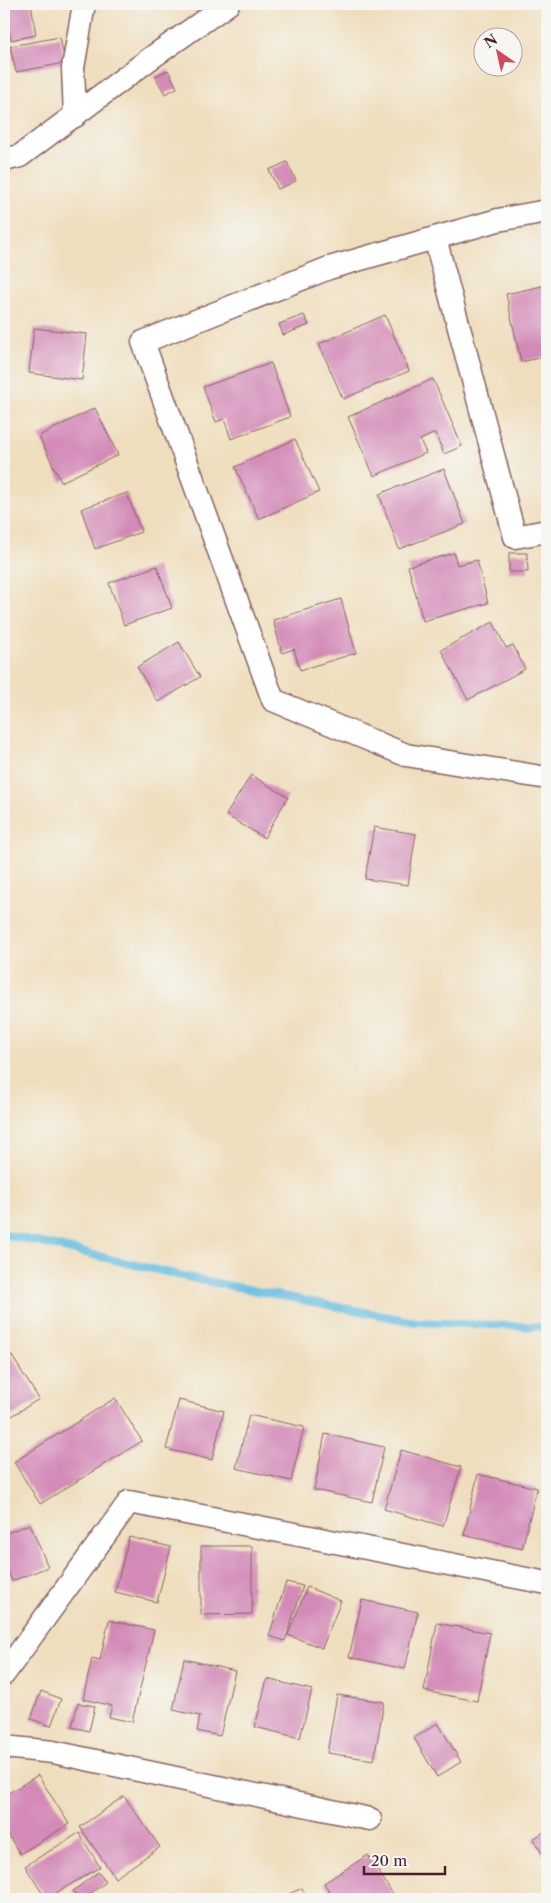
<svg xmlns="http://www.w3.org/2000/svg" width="551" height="1903" viewBox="0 0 551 1903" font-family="'Libre Caslon Text',serif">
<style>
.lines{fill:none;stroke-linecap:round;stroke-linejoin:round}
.stream{stroke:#63bee1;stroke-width:8}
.building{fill:#d38ab7}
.street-casing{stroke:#84625e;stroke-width:25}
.street{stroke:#fff;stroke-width:22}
</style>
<rect width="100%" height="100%" fill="#f6f6f2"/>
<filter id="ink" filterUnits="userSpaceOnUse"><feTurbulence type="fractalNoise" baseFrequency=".02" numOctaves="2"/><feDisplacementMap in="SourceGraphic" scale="10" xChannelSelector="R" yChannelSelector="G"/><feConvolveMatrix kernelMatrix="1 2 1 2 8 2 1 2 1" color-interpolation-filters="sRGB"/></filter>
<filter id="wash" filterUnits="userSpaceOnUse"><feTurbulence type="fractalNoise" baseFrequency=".0096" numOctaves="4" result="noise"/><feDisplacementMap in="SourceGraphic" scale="20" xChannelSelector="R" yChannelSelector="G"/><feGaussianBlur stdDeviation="1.12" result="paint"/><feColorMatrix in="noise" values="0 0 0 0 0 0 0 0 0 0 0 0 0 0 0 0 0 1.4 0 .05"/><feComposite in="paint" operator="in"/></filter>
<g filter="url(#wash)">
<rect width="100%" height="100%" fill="#efdebd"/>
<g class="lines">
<polyline class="stream" points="4,1234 191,1278 415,1322 541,1327 547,1330"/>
</g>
<g id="blocks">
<g class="building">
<polygon points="4,4 31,4 36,35 11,40"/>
<polygon points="60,37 65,63 16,72 10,46"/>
<polygon points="168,70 177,88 165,94 155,76"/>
<polygon points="287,162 296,181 278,189 269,170"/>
<polygon points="547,285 547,356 521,362 506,294"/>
<polygon points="304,315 309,325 283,335 279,324"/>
<polygon points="385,315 409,371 343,399 319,344"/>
<polygon points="34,328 87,334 82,380 29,373"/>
<polygon points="271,363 290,417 231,439 224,419 216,422 203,387"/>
<polygon points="433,379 462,446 444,454 435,433 420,440 426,453 374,476 348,417"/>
<polygon points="95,408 118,455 61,482 39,436"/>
<polygon points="295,439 319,492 259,519 235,467"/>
<polygon points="444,469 465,524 399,549 379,494"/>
<polygon points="127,493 141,532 95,549 81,509"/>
<polygon points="454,553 457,565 477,560 488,603 423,621 408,566"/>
<polygon points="509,553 527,553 528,572 509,572"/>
<polygon points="157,566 172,608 124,625 109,583"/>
<polygon points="341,599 356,653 300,670 294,649 282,653 273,620"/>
<polygon points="493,622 506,648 513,645 525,669 468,700 441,650"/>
<polygon points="179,642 200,677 158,702 137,667"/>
<polygon points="251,775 288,797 264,838 226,815"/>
<polygon points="374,827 416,834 408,885 365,879"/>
<polygon points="10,1353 39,1399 4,1421 4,1357"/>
<polygon points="115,1398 142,1441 40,1504 14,1462"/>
<polygon points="179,1400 224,1411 212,1460 166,1449"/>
<polygon points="249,1415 304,1427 291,1481 236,1468"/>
<polygon points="325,1434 384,1447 372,1502 314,1490"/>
<polygon points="401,1450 461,1467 443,1526 384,1509"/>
<polygon points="478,1474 537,1488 522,1549 464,1535"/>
<polygon points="30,1524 48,1567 12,1581 4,1561 4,1534"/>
<polygon points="129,1537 171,1547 157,1602 115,1592"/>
<polygon points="201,1546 252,1546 252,1614 201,1615"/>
<polygon points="286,1582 303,1586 285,1641 269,1636"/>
<polygon points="307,1587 341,1601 322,1648 288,1635"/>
<polygon points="362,1600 418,1612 405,1669 349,1657"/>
<polygon points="109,1620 154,1630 132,1722 109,1717 112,1706 83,1699 92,1658 100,1660"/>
<polygon points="437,1623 490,1633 477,1701 424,1691"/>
<polygon points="184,1659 235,1671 220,1736 197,1731 200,1716 173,1710"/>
<polygon points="267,1679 312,1690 300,1738 255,1727"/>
<polygon points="41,1691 61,1699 51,1726 31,1719"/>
<polygon points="337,1695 384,1702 374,1760 327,1753"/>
<polygon points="78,1703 95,1706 89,1731 72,1727"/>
<polygon points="438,1723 461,1762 437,1777 414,1738"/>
<polygon points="38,1775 69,1824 20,1854 4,1828 4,1796"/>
<polygon points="124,1796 160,1847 115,1878 80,1827"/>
<polygon points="547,1830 547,1861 533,1839"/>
<polygon points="79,1833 100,1867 46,1899 25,1866"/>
<polygon points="368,1855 396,1899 334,1899 324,1883"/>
<polygon points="98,1872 106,1882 83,1899 80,1899 73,1891"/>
<polygon points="302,1888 307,1899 278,1899"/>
</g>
</g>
</g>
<g filter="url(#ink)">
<use href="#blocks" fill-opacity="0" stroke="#84625e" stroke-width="1"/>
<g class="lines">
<g class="street-casing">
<g id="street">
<polyline points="75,116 73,68 84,4"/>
<polyline points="4,160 20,156 151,58 228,4"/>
<polyline points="547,211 498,220 329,268 143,342 273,700 406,755 547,778"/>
<polyline points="435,238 515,537 547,531"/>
<polyline points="4,1674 129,1502 547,1583"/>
<polyline points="4,1747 53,1752 370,1819"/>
</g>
</g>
<use href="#street" class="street"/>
</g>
</g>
<rect width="551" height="1903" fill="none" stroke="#f6f6f2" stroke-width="20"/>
<g transform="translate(498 52) rotate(326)"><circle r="24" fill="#f6f6f2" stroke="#b1a0a2"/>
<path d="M0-4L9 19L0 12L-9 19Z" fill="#d1495b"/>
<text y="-8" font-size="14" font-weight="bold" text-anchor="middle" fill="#4a1f2b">N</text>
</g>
<path d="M364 1866v8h81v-8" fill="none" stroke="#4a1f2b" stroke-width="2.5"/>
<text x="371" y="1866" font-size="15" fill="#4a1f2b" stroke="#f6f6f2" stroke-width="4" paint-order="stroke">20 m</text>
</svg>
